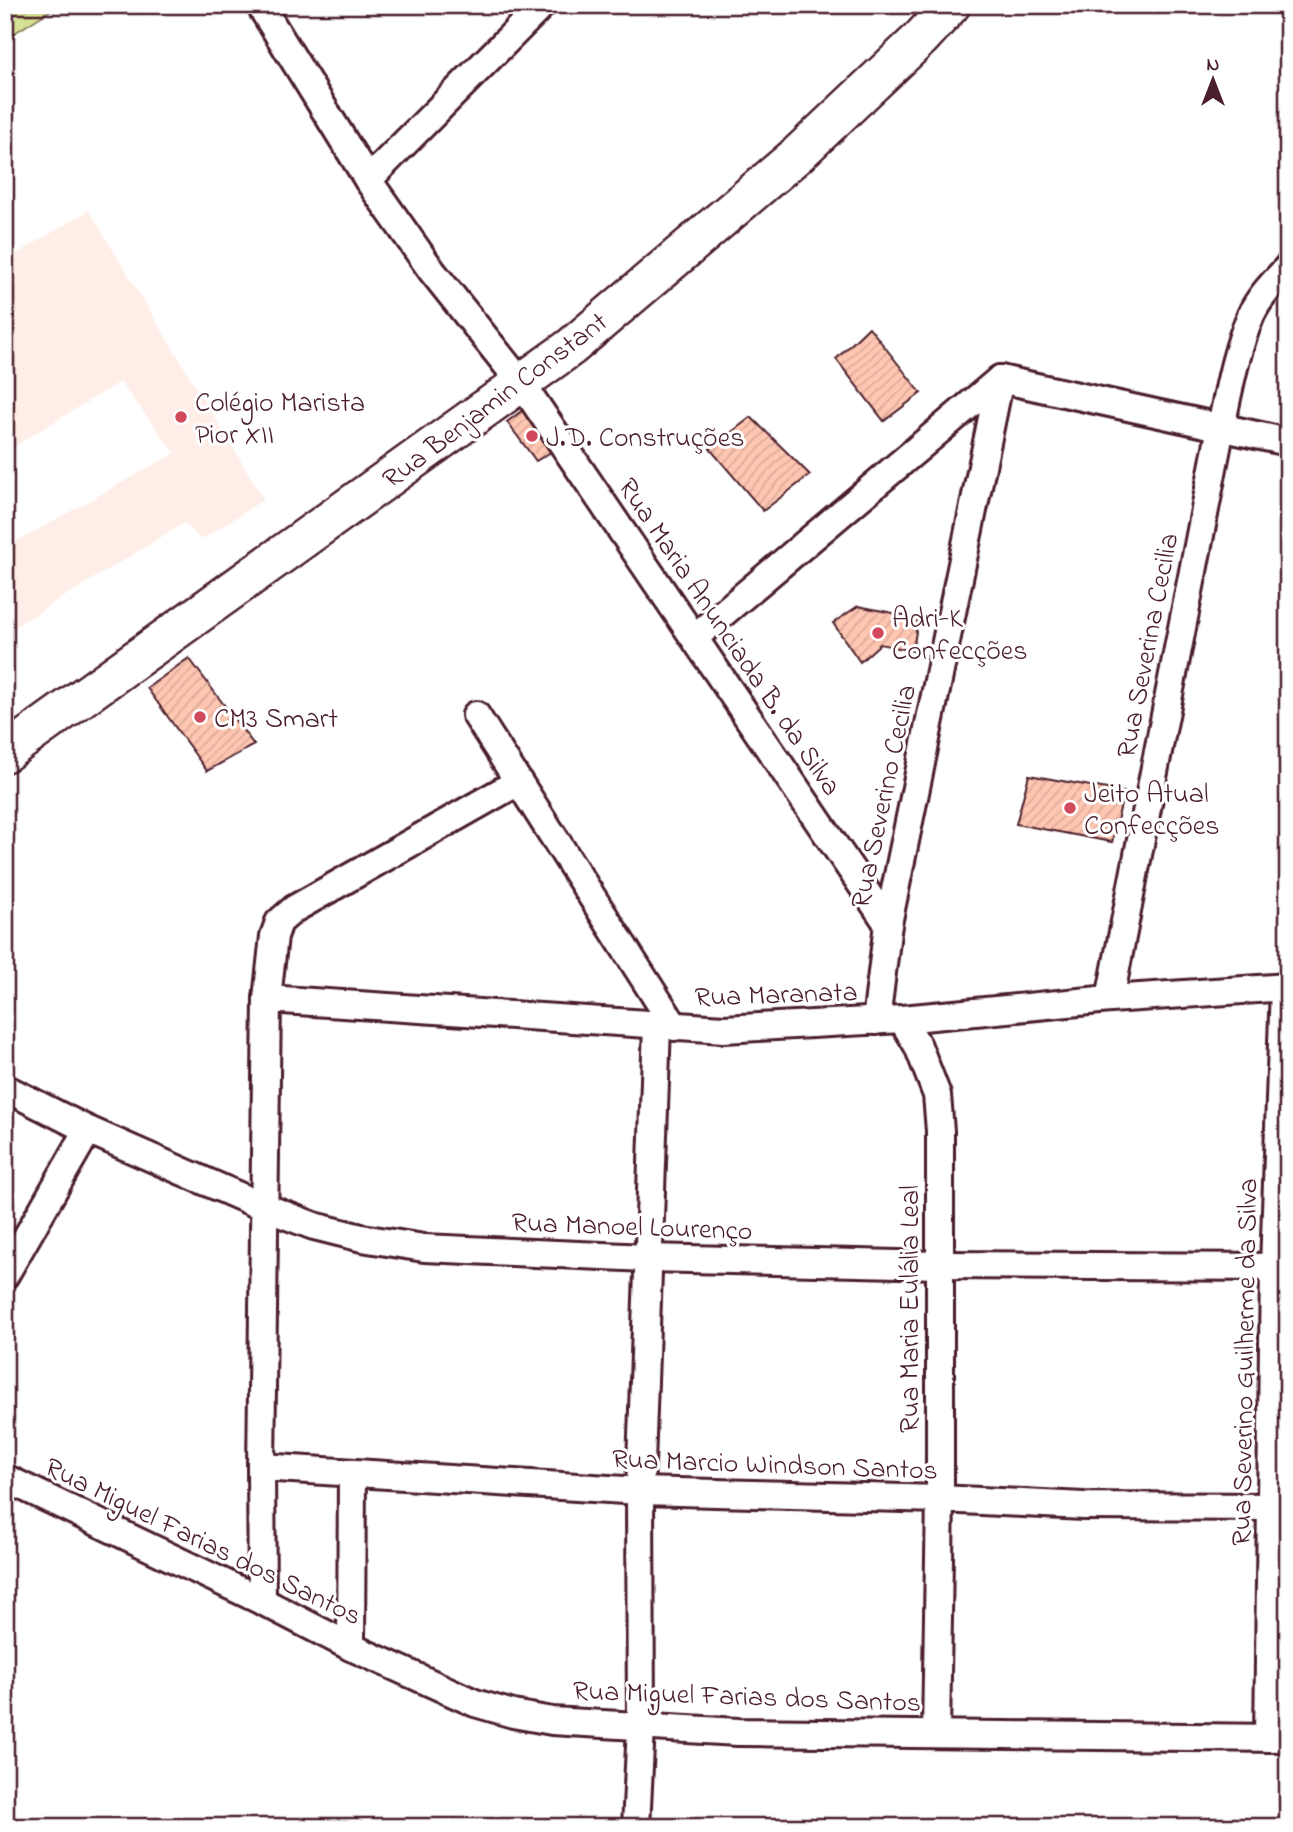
<svg xmlns="http://www.w3.org/2000/svg" width="1293" height="1832" viewBox="0 0 1293 1832" font-family="'Indie Flower',sans-serif">
<style>
.built{fill:#ffeee8}
.garden{fill:#d5e295;stroke:#908060;stroke-width:2}
.building{fill:url(#building-hatch);stroke:#4a1f2b;stroke-width:2}
.lines{fill:none;stroke-linecap:round;stroke-linejoin:round}
.street-casing{stroke:#4a1f2b;stroke-width:32}
.secondary-casing{stroke:#4a1f2b;stroke-width:42}
.street{stroke:#fff;stroke-width:26}
.secondary{stroke:#fff;stroke-width:37}
.poi-dot{fill:#d1495b;stroke:#fff;stroke-width:2.5}
.labels{text-anchor:middle;stroke-width:6;stroke-linejoin:round;paint-order:stroke}
.street-label{font-size:28px;fill:#4a1f2b;stroke:#fff}
.poi-label{font-size:28px;fill:#4a1f2b;stroke:#fff;text-anchor:start}
</style>
<defs>
<pattern id="building-hatch" width="6" height="6" patternUnits="userSpaceOnUse" patternTransform="scale(1.75)"><rect width="6" height="6" fill="#ffc7b2"/><path d="M-1 1l2-2M0 6l6-6M5 7l2-2" fill="none" stroke="#dcaa99"/></pattern>
</defs>
<rect width="100%" height="100%" fill="#fff"/>
<filter id="ink" filterUnits="userSpaceOnUse"><feTurbulence type="fractalNoise" baseFrequency=".0143" numOctaves="2"/><feDisplacementMap in="SourceGraphic" scale="14" xChannelSelector="R" yChannelSelector="G"/><feConvolveMatrix kernelMatrix="1 2 1 2 8 2 1 2 1" color-interpolation-filters="sRGB"/></filter>
<g filter="url(#ink)">
<polygon class="built" points="89,210 264,499 201,540 184,523 5,633 5,548 175,453 120,382 5,452 5,261"/>
<polygon class="garden" points="5,5 59,5 5,39"/>
<g class="building">
<polygon points="869,327 921,393 884,421 836,359"/>
<polygon points="527,407 556,449 536,461 507,422"/>
<polygon points="751,417 810,475 763,511 710,449"/>
<polygon points="858,606 918,618 913,651 880,644 860,662 833,623"/>
<polygon points="189,658 254,745 207,771 147,688"/>
<polygon points="1029,775 1124,792 1112,842 1016,824"/>
</g>
<g class="lines">
<g class="street-casing">
<g id="street">
<polyline points="260,5 368,180 432,271 522,384 888,924"/>
<polyline points="368,180 542,5"/>
<polyline points="1000,379 1288,442"/>
<polyline points="695,637 1000,379"/>
<polyline points="476,715 675,1027"/>
<polyline points="267,999 724,1029 902,1019 1110,999 1288,987"/>
<path d="M1110,999L1221,427C1229,389 1236,350 1251,315C1259,297 1275,281 1288,267"/>
<polyline points="902,1019 918,1046 937,1095 940,1131 940,1499 936,1733"/>
<polyline points="876,1021 888,924 1000,379"/>
<polyline points="5,1088 88,1130 264,1207 314,1226 362,1238 424,1248 648,1258 940,1265 1288,1267"/>
<polyline points="5,1275 88,1130"/>
<polyline points="261,1467 640,1491 940,1499 1084,1506 1288,1507"/>
<polyline points="5,1478 262,1601 351,1647 475,1703 513,1714 552,1721 738,1732 1288,1738"/>
<polyline points="262,1601 261,1467 267,999 274,936 279,922 294,909 518,782"/>
<polyline points="351,1647 352,1473"/>
<polyline points="1268,1738 1274,1267 1284,987"/>
<polyline points="636,1827 641,1726 640,1491 657,1026"/>
</g>
</g>
<g class="secondary-casing">
<polyline id="secondary" points="5,753 571,347 797,155 921,38 951,5"/>
</g>
<use href="#street" class="street"/>
<use href="#secondary" class="secondary"/>
</g>
</g>
<g class="poi-dot">
<circle cx="181" cy="417" r="7"/>
<circle cx="532" cy="436" r="7"/>
<circle cx="878" cy="633" r="7"/>
<circle cx="200" cy="717" r="7"/>
<circle cx="1070" cy="808" r="7"/>
</g>
<g class="labels">
<g class="street-label">
<text transform="translate(494 399) rotate(-37)" y="10">Rua Benjamin Constant</text>
<text transform="translate(731 636) rotate(56)" y="10">Rua Maria Anunciada B. da Silva</text>
<text transform="translate(1146 645) rotate(-79)" y="10">Rua Severina Cecilia</text>
<text transform="translate(882 796) rotate(-78)" y="10">Rua Severino Cecilia</text>
<text transform="translate(776 993) rotate(-2)" y="10">Rua Maranata</text>
<text transform="translate(632 1225) rotate(2)" y="10">Rua Manoel Lourenço</text>
<text transform="translate(908 1309) rotate(-90)" y="10">Rua Maria Eulália Leal</text>
<text transform="translate(1243 1362) rotate(-89)" y="10">Rua Severino Guilherme da Silva</text>
<text transform="translate(775 1463) rotate(2)" y="10">Rua Marcio Windson Santos</text>
<text transform="translate(204 1540) rotate(26)" y="10">Rua Miguel Farias dos Santos</text>
<text transform="translate(747 1695) rotate(2)" y="10">Rua Miguel Farias dos Santos</text>
</g>
<g class="poi-label">
<text x="195" y="411">Colégio Marista<tspan x="195" dy="32">Pior XII</tspan></text>
<text x="546" y="446">J.D. Construções</text>
<text x="892" y="627">Adri-K<tspan x="892" dy="32">Confecções</tspan></text>
<text x="214" y="727">CM3 Smart</text>
<text x="1084" y="802">Jeito Atual<tspan x="1084" dy="32">Confecções</tspan></text>
</g>
</g>
<rect width="1293" height="1832" fill="none" stroke="#fff" stroke-width="28"/>
<rect x="14" y="14" width="1265" height="1804" fill="none" stroke="#4a1f2b" stroke-width="2.5" filter="url(#ink)"/>
<g transform="translate(1213 80)" stroke="#ffffff" stroke-width="5" paint-order="stroke">
<path d="M0-5L12 26L0 18L-12 26Z" fill="#4a1f2b"/>
<text y="-10" font-size="19" font-weight="bold" text-anchor="middle" fill="#4a1f2b">N</text>
</g>
</svg>
